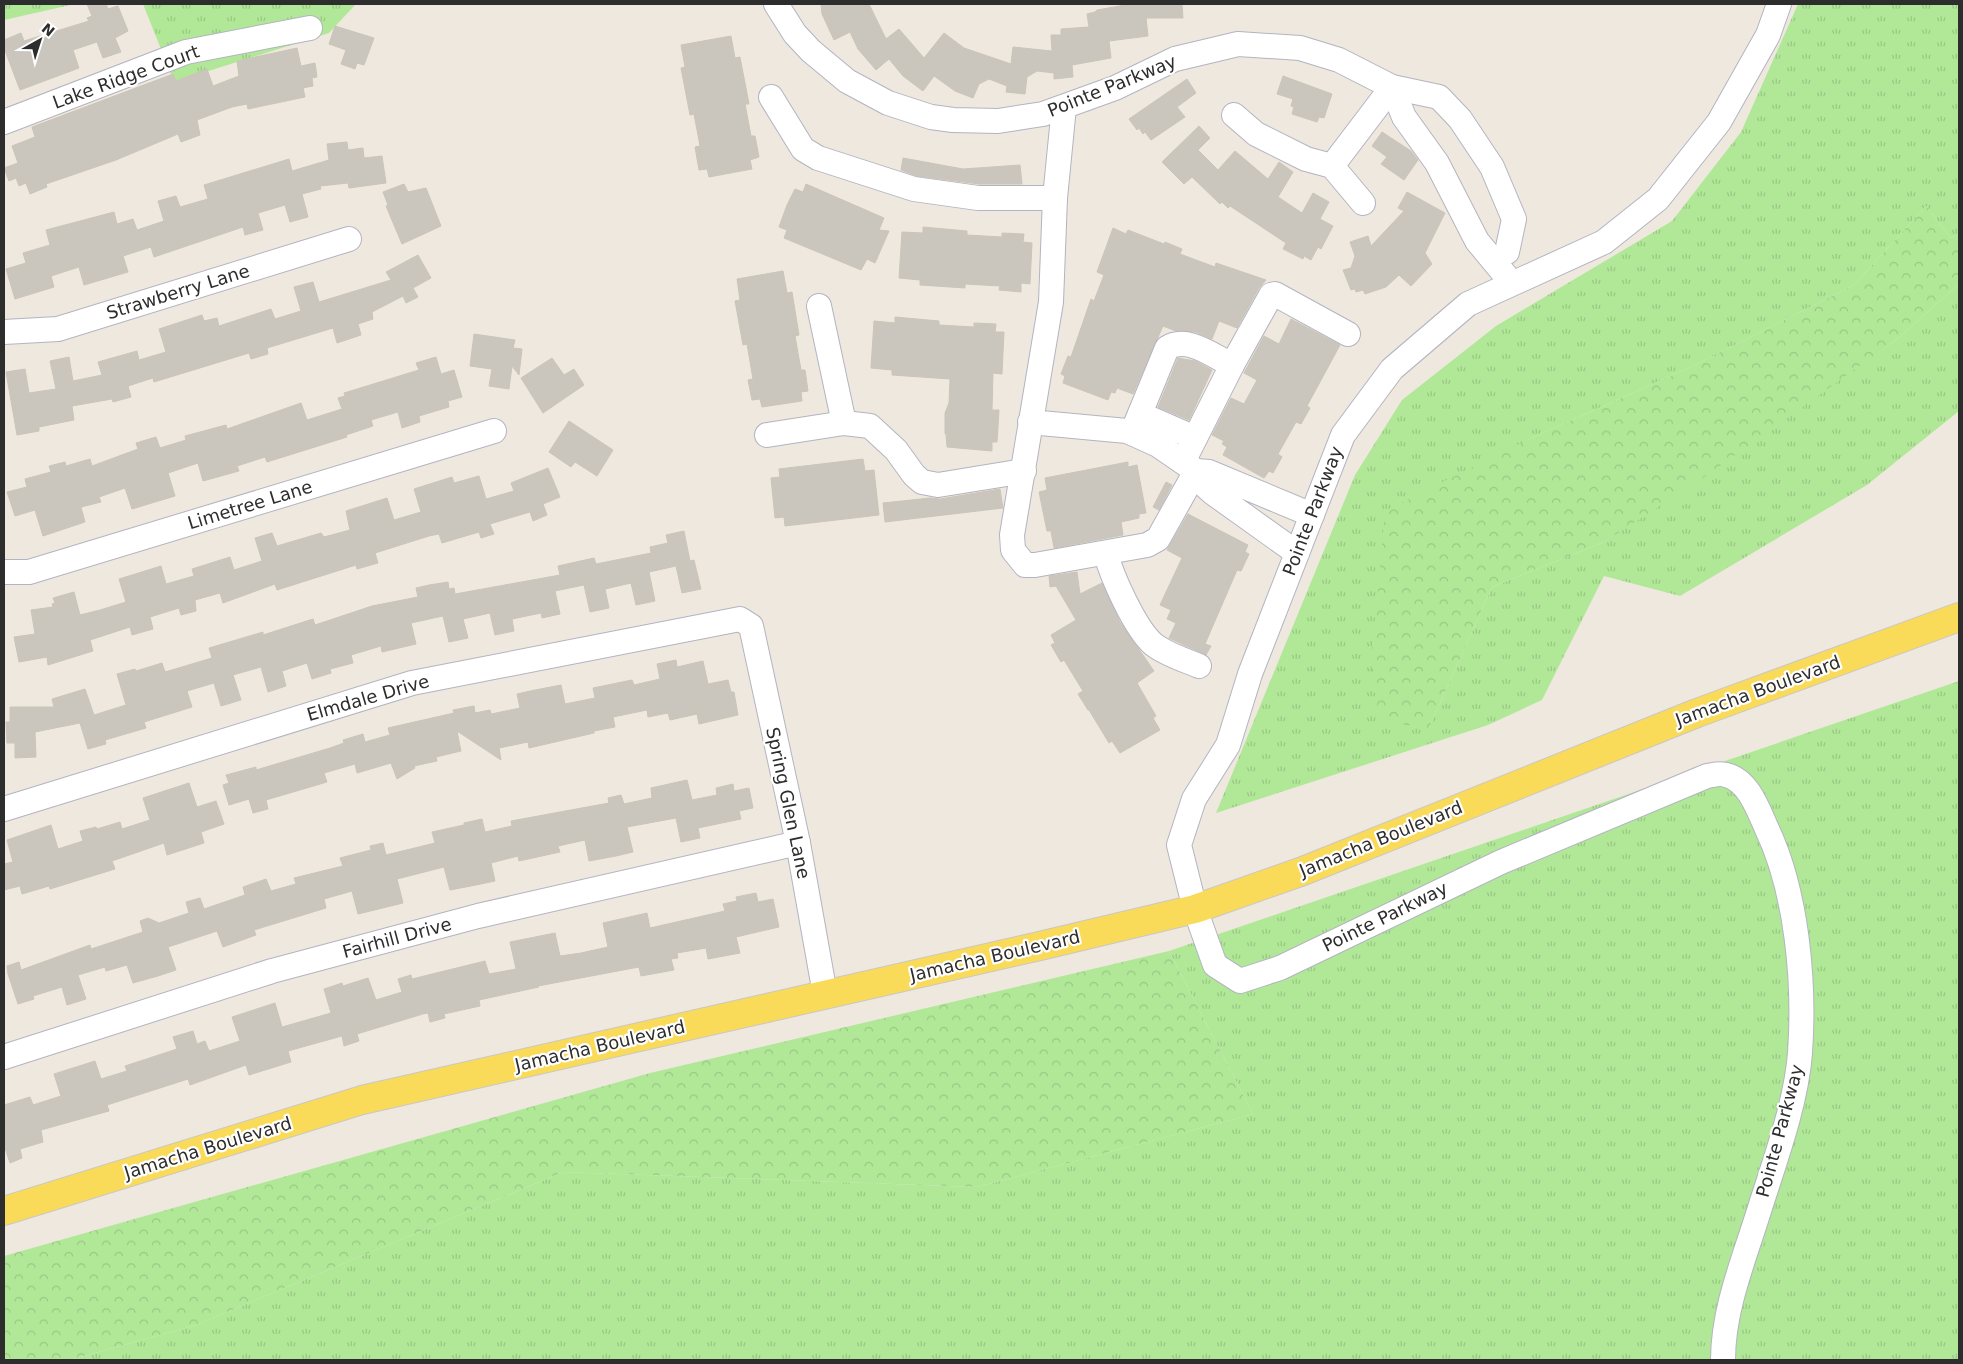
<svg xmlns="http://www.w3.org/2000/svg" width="1963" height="1364" viewBox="0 0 1963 1364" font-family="'DejaVu Sans',sans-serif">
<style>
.grass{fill:url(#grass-tufts)}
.forest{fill:url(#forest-crowns)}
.building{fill:#cbc6bd;stroke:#cbc5b8}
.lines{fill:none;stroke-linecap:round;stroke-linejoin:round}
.minor-casing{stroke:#b3b4c1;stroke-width:26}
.major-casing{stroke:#c8c8c8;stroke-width:30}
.minor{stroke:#fff;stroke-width:24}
.major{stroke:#f9da59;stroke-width:28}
.labels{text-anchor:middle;stroke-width:4.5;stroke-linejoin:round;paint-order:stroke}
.street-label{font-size:18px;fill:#2d2d2d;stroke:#fff}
</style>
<defs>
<pattern id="grass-tufts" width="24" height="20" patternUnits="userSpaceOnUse" patternTransform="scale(1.25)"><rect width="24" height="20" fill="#b1e898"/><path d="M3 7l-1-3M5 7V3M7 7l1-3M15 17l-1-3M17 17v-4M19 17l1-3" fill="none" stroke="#99c783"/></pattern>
<pattern id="forest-crowns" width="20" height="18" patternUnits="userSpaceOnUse" patternTransform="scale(1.25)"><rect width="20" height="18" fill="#b1e898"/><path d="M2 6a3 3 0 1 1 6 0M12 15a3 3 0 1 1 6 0" fill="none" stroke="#99c783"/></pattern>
</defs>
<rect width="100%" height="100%" fill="#efe8df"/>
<g class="grass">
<polygon points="4,4 75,4 4,20"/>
<polygon points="143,4 356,4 329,33 174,82"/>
<polygon points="1798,4 1959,4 1959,235 1951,238 1926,206 1854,285 1691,367 1527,440 1429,728 1492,587 1604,542 1896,340 1959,284 1959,411 1867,485 1680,596 1604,576 1542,700 1488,725 1216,813 1355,475 1402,400 1496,326 1672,221 1741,132"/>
<polygon points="1959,681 1959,1360 70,1360 196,1325 563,1172 977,1187 1253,1114 1169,951"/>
</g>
<g class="forest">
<polygon points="1926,206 1951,238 1959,235 1959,284 1896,340 1706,476 1604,542 1492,587 1429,728 1379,721 1371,664 1385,511 1527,440 1691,367 1854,285"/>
<polygon points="1169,951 1253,1114 977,1187 563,1172 196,1325 70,1360 4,1360 4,1256 650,1073"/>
</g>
<g class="building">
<polygon points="87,4 106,4 108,9 118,6 128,31 115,38 121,52 103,58 97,42 73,50 79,68 20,90 4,48 4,40 21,33 24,41 89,21 87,18 92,16"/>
<polygon points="821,4 869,4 886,39 899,29 924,58 944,33 964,48 1011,64 1013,47 1052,51 1051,35 1061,35 1061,29 1089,27 1087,14 1095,12 1097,10 1131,4 1182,4 1183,18 1146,18 1148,36 1109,41 1111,58 1072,65 1073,77 1054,79 1054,73 1037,71 1027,77 1025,94 1006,92 1007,86 989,79 979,84 973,98 955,91 934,76 923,91 903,76 889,59 876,70 858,49 850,32 834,40 822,14"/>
<polygon points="335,26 374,38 364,65 357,63 355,69 341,64 346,50 329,44"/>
<polygon points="731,36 735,58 740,57 749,104 745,104 751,136 755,136 759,157 750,160 752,169 709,177 707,169 699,170 695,147 700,146 694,114 690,115 681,68 685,67 681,45"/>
<polygon points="297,48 301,66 315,63 317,77 312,78 313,86 303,88 305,97 248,109 247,104 232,107 197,120 200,135 181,142 178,134 116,160 46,184 47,187 30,194 26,183 19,186 16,178 9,181 4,168 18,163 12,146 35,137 32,127 173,74 176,81 207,69 213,86 239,76 237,61"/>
<polygon points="1283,76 1332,94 1324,118 1319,117 1317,122 1292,114 1294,107 1291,106 1293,99 1277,94"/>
<polygon points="1187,79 1196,93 1177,107 1185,117 1151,140 1145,132 1143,134 1139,128 1137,130 1129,119"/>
<polygon points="1199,126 1210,138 1198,150 1218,170 1235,151 1268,179 1279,162 1293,172 1278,197 1302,213 1313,193 1329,202 1320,219 1333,226 1321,249 1318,247 1311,260 1304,256 1303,259 1283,249 1286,243 1230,206 1228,208 1222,202 1220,204 1192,177 1184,184 1162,162"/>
<polygon points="1382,132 1411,151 1418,160 1404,180 1381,164 1387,157 1372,146"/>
<polygon points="347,142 348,150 363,148 364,158 382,156 386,183 349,188 348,183 320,186 321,189 302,194 308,217 290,222 285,205 258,213 263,230 245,235 243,227 154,257 151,247 123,256 128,272 84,285 79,267 51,276 54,287 15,299 6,269 26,263 23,253 50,245 46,230 114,212 117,224 133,219 137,230 164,221 158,201 176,196 180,207 208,199 204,185 289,159 292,171 329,160 327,144"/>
<polygon points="903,158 963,169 1020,165 1022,184 979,184 917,176 901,170"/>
<polygon points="404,184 408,192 426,188 441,226 402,244 386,206 388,205 383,192"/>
<polygon points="806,184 884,218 879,230 889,231 875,263 867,259 861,270 784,238 787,230 779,227 787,205 795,189 803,192"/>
<polygon points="1407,192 1445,213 1425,253 1432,264 1411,286 1399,275 1386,287 1365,294 1363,290 1356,292 1355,289 1351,290 1343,270 1351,268 1355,256 1350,242 1368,236 1371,246 1404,211 1398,208"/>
<polygon points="923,227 967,231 967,235 1002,237 1002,233 1024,234 1023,242 1032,243 1030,284 1021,283 1021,292 999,290 1000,286 965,284 965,288 920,285 920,280 899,278 902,232 923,233"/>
<polygon points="1113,228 1126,234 1128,230 1164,244 1165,242 1182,249 1180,254 1215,267 1216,263 1266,280 1259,288 1237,328 1219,321 1212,339 1196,332 1176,331 1163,326 1133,394 1117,388 1115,393 1111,392 1108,400 1063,383 1065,376 1061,374 1068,356 1071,357 1091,299 1094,301 1104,275 1097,272"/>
<polygon points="418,255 431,278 413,288 418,297 406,303 403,296 372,312 373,319 358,324 361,335 337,343 333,328 267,348 268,354 251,359 249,353 154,382 153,378 128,386 131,397 113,402 112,399 72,406 74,420 39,427 39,431 17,435 6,372 25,369 29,393 56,389 50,361 69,357 73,381 102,375 98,362 137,351 139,360 166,352 159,329 202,315 204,321 217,318 219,326 271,309 275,319 301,311 294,287 313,282 319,302 391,280 386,272"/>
<polygon points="783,271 787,293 792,292 799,335 795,336 801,370 805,370 808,391 801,392 802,401 762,407 760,399 752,400 748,380 753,379 747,344 743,345 735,301 740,300 737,279"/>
<polygon points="895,317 939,321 939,325 974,327 974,323 996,324 995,332 1004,332 1002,374 993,373 992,410 999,410 997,442 992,442 992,451 947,447 946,434 945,434 945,413 949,403 950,379 892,375 892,370 871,368 874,321 895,323"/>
<polygon points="1291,319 1340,345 1307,406 1310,408 1301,424 1296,422 1278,454 1282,457 1273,473 1269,471 1264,478 1223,455 1227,447 1222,444 1224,441 1212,435 1231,398 1244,404 1257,380 1244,373 1264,336 1279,344"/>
<polygon points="474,334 515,340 513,348 522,349 519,375 512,366 509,389 489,386 492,369 470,366"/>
<polygon points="436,357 441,374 454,370 462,397 448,401 449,407 419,416 420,422 402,428 398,412 371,420 373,426 346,435 347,437 267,462 265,457 237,466 239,471 203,481 198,463 168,473 175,496 132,509 125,488 99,497 101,502 81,507 85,522 43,536 35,510 15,516 7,492 27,487 25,479 51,472 49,466 65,462 66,466 90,459 92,466 138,449 136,443 156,437 160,448 186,440 185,436 226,425 227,429 301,403 307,420 342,409 338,398 345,396 344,393 419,370 416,363"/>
<polygon points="552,358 564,375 574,369 584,385 543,413 521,378"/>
<polygon points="1178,358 1195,361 1212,370 1189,420 1158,407"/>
<polygon points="569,421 613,450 597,476 575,462 571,467 549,452"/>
<polygon points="863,459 865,471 874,470 879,515 785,526 784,517 775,518 771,478 780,477 779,469"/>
<polygon points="1128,462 1128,467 1137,465 1146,513 1139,514 1139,518 1121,522 1123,535 1054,548 1051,531 1047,531 1039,492 1047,490 1045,478"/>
<polygon points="548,468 560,497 543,504 547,515 533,521 530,512 490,524 494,534 481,538 479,532 442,543 439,534 429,536 375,553 378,563 357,569 356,565 277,590 275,584 223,603 220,593 195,600 196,611 181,615 179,608 150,617 153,629 132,635 130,627 90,640 93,651 48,665 47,657 19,662 14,637 35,634 31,610 53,607 52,604 55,603 53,598 74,592 80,615 100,610 126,602 119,579 161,566 166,584 194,576 192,569 230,557 234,570 262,561 255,538 272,533 277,546 321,533 324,537 350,530 346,511 387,498 394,520 421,512 414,489 452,477 454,483 479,476 486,499 514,491 511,483"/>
<polygon points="1166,482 1172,485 1159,510 1153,507"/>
<polygon points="1000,489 1003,508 885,522 883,503 930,498 940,499"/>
<polygon points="1188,514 1248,545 1245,552 1249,554 1241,571 1237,570 1205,644 1211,646 1206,655 1169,638 1176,623 1167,619 1171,610 1160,605 1182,558 1167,550"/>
<polygon points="684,531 690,561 694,560 701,589 682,593 676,566 649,572 655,601 636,605 631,583 605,589 609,608 590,612 584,585 555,591 560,614 542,618 541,613 512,619 514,631 495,635 490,613 463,619 468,638 449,642 443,616 411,623 416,644 382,652 381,646 351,655 353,663 330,669 331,673 312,679 307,663 282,671 286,686 268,692 261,667 233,675 241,700 221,706 214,683 187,691 192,707 144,722 146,728 105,740 106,744 88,749 80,723 35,732 36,757 15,758 15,743 7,743 6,722 10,722 10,707 54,707 52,699 85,689 94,715 126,705 117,674 135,669 136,671 162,663 165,672 212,658 209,648 263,632 263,635 313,619 315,625 372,606 418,597 416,588 429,585 448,582 449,589 454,588 455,594 560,575 558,566 594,558 596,564 651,553 650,547 668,543 666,535"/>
<polygon points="1077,572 1080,594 1102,583 1120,622 1154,671 1137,683 1156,716 1153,718 1160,730 1120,753 1112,741 1109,743 1089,710 1088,710 1078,694 1083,691 1064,660 1061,662 1051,645 1055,643 1051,635 1076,620 1056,586 1050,587 1049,576"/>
<polygon points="676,660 677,667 703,661 708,684 728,680 731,692 734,692 738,715 699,724 697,714 670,720 668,713 648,717 647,710 613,717 615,727 594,731 594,733 529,748 528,742 499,748 501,760 457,731 461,751 436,757 437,761 414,766 415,768 397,779 391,763 357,773 355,764 324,773 327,782 266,800 268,809 253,813 249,799 229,805 223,785 229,783 226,775 256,767 256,770 330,748 344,743 343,740 363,734 365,742 390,735 388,728 454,713 453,710 474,706 475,713 490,710 491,714 520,708 517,694 535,690 561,685 565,704 595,698 593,688 632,680 634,685 660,679 657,664"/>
<polygon points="687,780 692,800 717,795 716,788 733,784 734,791 749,788 753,808 739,811 741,819 698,828 700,838 681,842 676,818 627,827 633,852 616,856 589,861 585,840 558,846 560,852 519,861 518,856 491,863 495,881 476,885 450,890 444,867 397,879 403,903 358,914 352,891 324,899 326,908 254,930 256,935 223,947 217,931 168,947 176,970 158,976 133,983 127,965 106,971 105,967 78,975 86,999 67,1005 62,987 33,996 34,999 18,1004 8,974 7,966 19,962 21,970 90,945 91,949 143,932 140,921 148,918 159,923 189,913 186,902 200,898 204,909 245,895 243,887 266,879 271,891 296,884 294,878 343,866 340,858 371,850 370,846 383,843 386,855 435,843 432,832 464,825 464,823 482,819 485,832 512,826 511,821 609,803 608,798 621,795 624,804 652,798 651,788"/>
<polygon points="189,783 197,807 216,801 224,824 201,832 204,843 167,855 164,843 112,861 115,869 50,889 49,886 22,894 20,886 4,890 4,864 13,862 7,840 51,825 58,849 83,841 80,831 96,827 97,829 120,822 122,829 150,820 143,798"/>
<polygon points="756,893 758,902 773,899 779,927 736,937 740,953 708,959 706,948 677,953 678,958 671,959 674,970 641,976 639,967 538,986 539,987 479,1000 480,1006 444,1014 445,1018 430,1022 428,1013 423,1014 357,1034 359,1041 344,1046 342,1036 288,1051 291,1062 249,1075 246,1065 190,1085 188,1079 107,1105 109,1111 41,1130 43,1142 20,1149 22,1158 10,1163 4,1145 4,1105 30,1097 33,1105 61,1096 54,1074 95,1061 101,1079 127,1071 125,1066 177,1049 173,1037 193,1031 197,1044 205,1041 209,1051 240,1041 232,1017 275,1003 282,1027 331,1013 324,989 342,983 343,986 368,978 376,1000 402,992 398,979 411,975 412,979 485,961 489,974 516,969 510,942 555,933 560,956 581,953 608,947 603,923 647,913 650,928 725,911 723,904 737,901 736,897"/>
</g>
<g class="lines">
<g class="minor-casing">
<g id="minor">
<polyline points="776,4 795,34 811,51 847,81 888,103 931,117 953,120 998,121 1043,114 1115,88 1175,59 1238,44 1300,48 1339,60 1392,87 1439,97 1460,119 1492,167 1514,219 1507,252"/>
<polyline points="1392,87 1404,117 1437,163 1477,241 1511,282"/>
<polyline points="771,97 803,149 818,158 914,189 978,198 1055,198 1064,107"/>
<polyline points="1234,115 1256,134 1306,159 1332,166 1363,203"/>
<polyline points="4,122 186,52 310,28"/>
<polyline points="1332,166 1392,87"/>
<polyline points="4,332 58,329 349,239"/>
<polyline points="1140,414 1195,438"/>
<polyline points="1030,422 1127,431 1158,445 1196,471 1158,539 1147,545 1035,565 1025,565 1013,550 1012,535 1051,302 1055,198"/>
<polyline points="844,423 870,426 896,450 914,475 922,482 938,485 1024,471"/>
<path d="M1132,433L1167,348C1187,335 1213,356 1232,365L1271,295L1275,294L1348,334"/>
<polyline points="767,435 844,423 819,306"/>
<polyline points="1183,462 1232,365"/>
<polyline points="1297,553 1213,493 1203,484 1196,471 1209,472 1312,515"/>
<path d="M1106,554C1112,577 1135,628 1153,644C1165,654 1185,660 1199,666"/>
<polyline points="4,572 29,572 494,431"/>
<polyline points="4,809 412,683 740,619 751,626 798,843 825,994"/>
<polyline points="4,1057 272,971 478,916 798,843"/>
<path d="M1723,1360C1723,1310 1743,1262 1758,1214C1774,1163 1796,1105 1800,1053C1805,982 1797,891 1766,827C1758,809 1748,780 1726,775C1721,773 1713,775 1707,776L1501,862L1280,968L1240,981L1215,965L1195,909L1179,845L1194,799L1228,745L1250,674L1343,435L1392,369L1468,304L1604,242L1658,199L1719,122L1768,35L1779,4"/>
</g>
</g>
<g class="major-casing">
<polyline id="major" points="4,1211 362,1100 1044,945 1195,909 1303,871 1697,713 1959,617"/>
</g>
<use href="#minor" class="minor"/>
<use href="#major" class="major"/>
</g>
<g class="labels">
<g class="street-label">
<text transform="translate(126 77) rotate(-20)" y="6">Lake Ridge Court</text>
<text transform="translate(1112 86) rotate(-22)" y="6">Pointe Parkway</text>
<text transform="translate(178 292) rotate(-17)" y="6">Strawberry Lane</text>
<text transform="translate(250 505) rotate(-17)" y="6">Limetree Lane</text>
<text transform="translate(1313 511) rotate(-69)" y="6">Pointe Parkway</text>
<text transform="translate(1758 691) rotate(-20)" y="6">Jamacha Boulevard</text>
<text transform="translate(368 698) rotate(-16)" y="6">Elmdale Drive</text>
<text transform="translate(788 803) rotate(78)" y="6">Spring Glen Lane</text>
<text transform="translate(1381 839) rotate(-22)" y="6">Jamacha Boulevard</text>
<text transform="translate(1385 917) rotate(-26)" y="6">Pointe Parkway</text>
<text transform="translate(397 938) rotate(-15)" y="6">Fairhill Drive</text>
<text transform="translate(995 956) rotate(-13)" y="6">Jamacha Boulevard</text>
<text transform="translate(600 1046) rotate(-13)" y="6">Jamacha Boulevard</text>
<text transform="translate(1780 1131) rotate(-75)" y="6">Pointe Parkway</text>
<text transform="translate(208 1148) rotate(-17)" y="6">Jamacha Boulevard</text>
</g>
</g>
<rect width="1963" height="1364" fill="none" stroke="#2d2d2d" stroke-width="10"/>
<g transform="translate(40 40) rotate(39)" stroke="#ffffff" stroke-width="4" paint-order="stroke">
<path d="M0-4L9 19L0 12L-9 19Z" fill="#2d2d2d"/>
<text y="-8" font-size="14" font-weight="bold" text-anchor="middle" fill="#2d2d2d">N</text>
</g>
</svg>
